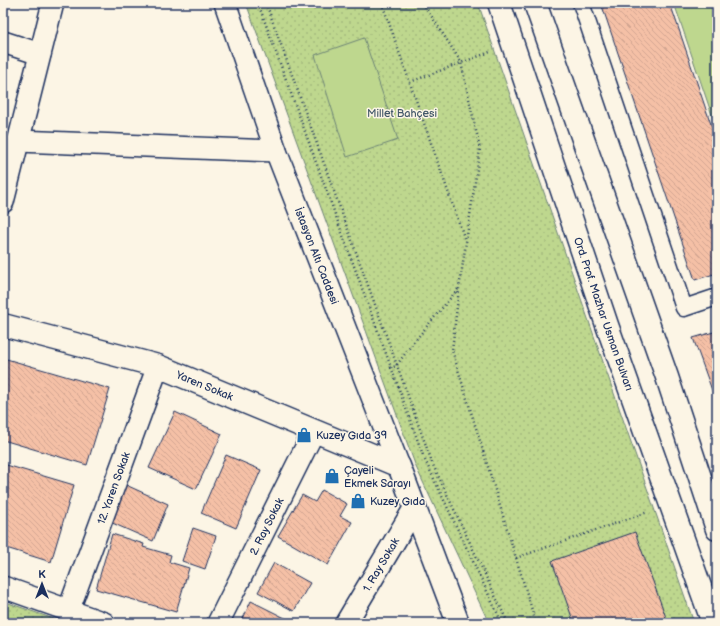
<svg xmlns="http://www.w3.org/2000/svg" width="720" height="626" viewBox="0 0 720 626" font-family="'Balsamiq Sans',sans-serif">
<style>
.park{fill:url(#park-dots);stroke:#6c8376}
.garden{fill:#bed78e;stroke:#6c8376}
.building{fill:url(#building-back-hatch);stroke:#1b2f5e}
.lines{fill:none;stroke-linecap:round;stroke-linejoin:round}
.pedestrian-casing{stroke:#1b2f5e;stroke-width:19}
.minor-casing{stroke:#1b2f5e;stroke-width:24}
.tertiary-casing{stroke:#1b2f5e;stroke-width:25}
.secondary-casing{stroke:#1b2f5e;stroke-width:25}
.path{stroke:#1b2f5e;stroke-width:2.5;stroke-dasharray:1 3;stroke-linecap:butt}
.pedestrian{stroke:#fcf5e5;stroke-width:16}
.minor{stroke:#fcf5e5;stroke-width:21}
.tertiary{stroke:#fcf5e5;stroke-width:22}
.secondary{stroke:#fcf5e5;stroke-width:22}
.labels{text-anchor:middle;stroke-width:3;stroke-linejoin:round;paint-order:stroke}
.park-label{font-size:11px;fill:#44596a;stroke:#fcf5e5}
.street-label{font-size:11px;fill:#1b2f5e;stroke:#fcf5e5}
.poi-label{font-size:11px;fill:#1b2f5e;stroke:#fcf5e5;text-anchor:start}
</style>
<defs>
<pattern id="park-dots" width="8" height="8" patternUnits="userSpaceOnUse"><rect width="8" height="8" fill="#bed78e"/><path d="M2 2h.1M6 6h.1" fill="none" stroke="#a3b97d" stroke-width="1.8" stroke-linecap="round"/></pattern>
<pattern id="building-back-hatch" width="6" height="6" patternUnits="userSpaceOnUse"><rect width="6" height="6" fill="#f5c0a6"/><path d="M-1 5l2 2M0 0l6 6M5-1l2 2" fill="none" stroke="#d1a591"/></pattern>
</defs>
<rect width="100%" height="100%" fill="#fcf5e5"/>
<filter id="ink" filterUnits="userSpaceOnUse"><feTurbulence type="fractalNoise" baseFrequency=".025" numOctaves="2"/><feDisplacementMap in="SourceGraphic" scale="8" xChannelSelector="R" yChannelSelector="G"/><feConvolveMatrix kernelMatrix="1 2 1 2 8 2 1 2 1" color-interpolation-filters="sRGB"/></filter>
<g filter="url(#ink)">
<g class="park">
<polygon points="246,3 478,3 694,623 489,623 416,467"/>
<polygon points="3,601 65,623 3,623"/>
</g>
<g class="garden">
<polygon points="674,3 717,3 717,130"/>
<polygon points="364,38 398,140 347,157 315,55"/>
</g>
<g class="building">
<polygon points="601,3 670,3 717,142 717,273 695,280"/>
<polygon points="717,331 717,404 693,338"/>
<polygon points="3,358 110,389 87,465 3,440"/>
<polygon points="175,412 222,434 196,489 149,468"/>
<polygon points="226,455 261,470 236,528 201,513"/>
<polygon points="3,464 74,485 51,562 3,547"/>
<polygon points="126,485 168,504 153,541 110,522"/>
<polygon points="322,490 347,504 340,516 352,522 328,565 278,536 302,495 315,502"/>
<polygon points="193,528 216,536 205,569 182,561"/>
<polygon points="635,532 668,623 574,623 552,561"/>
<polygon points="112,534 144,544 143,547 171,555 169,562 189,568 176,612 96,589"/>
<polygon points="274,563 310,583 294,611 258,592"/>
<polygon points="251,601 289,620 288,623 241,623"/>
</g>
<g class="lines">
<g class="pedestrian-casing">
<polyline id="pedestrian" points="581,3 684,308 717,297"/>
</g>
<g class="minor-casing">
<g id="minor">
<path id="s1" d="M225,3L276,151L399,466"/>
<polyline points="3,42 40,54"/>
<polyline points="18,141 276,151"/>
<polyline points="3,202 53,3"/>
<polyline points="3,587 104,623"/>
<path id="s2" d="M69,609L158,366"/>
<path id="s3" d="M218,623L314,431"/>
<path id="s4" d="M346,623L415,507"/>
</g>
</g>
<g class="tertiary-casing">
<g id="tertiary">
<path id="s5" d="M3,325L158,366L399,466L458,623"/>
</g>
</g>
<g class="secondary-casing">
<g id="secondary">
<path id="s6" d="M499,3L607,325L713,623"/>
<polyline points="535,3 667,377 717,529"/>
</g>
</g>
<g class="path">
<polyline points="258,3 423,455"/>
<polyline points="266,3 433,465 508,623"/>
<polyline points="382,3 465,240"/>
<polyline points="423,3 461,62 480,149 459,289 452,350 536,623"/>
<polyline points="410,82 490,52"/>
<polyline points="390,368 396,366 413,343 458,289"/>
<polyline points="425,460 502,623"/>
<polyline points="516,558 648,512"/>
</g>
<use href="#pedestrian" class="pedestrian"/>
<use href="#minor" class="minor"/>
<use href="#tertiary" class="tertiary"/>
<use href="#secondary" class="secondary"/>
</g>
</g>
<defs>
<g id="shop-bare" transform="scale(1.2)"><path d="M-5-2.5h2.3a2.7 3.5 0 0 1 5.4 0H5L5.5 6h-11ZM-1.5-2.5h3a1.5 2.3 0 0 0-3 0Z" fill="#1f6fb2" stroke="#fcf5e5" stroke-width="2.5" paint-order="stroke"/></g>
</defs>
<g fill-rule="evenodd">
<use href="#shop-bare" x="304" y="435"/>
<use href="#shop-bare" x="332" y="476"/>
<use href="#shop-bare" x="358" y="501"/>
</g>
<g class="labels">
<g class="park-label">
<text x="402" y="117">Millet Bahçesi</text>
</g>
<g class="street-label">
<text dy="4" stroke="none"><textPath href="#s1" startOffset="269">İstasyon Altı Caddesi</textPath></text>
<text dy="4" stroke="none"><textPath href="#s6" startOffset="328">Ord. Prof. Mazhar Usman Bulvarı</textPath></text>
<text dy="4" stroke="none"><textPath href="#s5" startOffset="211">Yaren Sokak</textPath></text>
<text dy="4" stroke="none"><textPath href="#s2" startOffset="129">12. Yaren Sokak</textPath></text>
<text dy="4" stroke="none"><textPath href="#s3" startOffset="108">2. Ray Sokak</textPath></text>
<text dy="4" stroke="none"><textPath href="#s4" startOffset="68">1. Ray Sokak</textPath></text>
</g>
<g class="poi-label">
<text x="316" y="439">Kuzey Gıda 39</text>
<text x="344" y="474">Çayeli<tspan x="344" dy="13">Ekmek Sarayı</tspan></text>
<text x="370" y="505">Kuzey Gıda</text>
</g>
</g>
<rect width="720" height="626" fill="none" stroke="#fcf5e5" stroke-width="16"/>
<rect x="8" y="8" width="704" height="610" fill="none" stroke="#1b2f5e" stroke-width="1.5" filter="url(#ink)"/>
<g transform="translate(42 584)" stroke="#fcf5e5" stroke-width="3" paint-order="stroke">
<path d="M0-3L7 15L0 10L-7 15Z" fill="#1b2f5e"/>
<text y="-6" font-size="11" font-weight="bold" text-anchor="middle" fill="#1b2f5e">K</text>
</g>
</svg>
